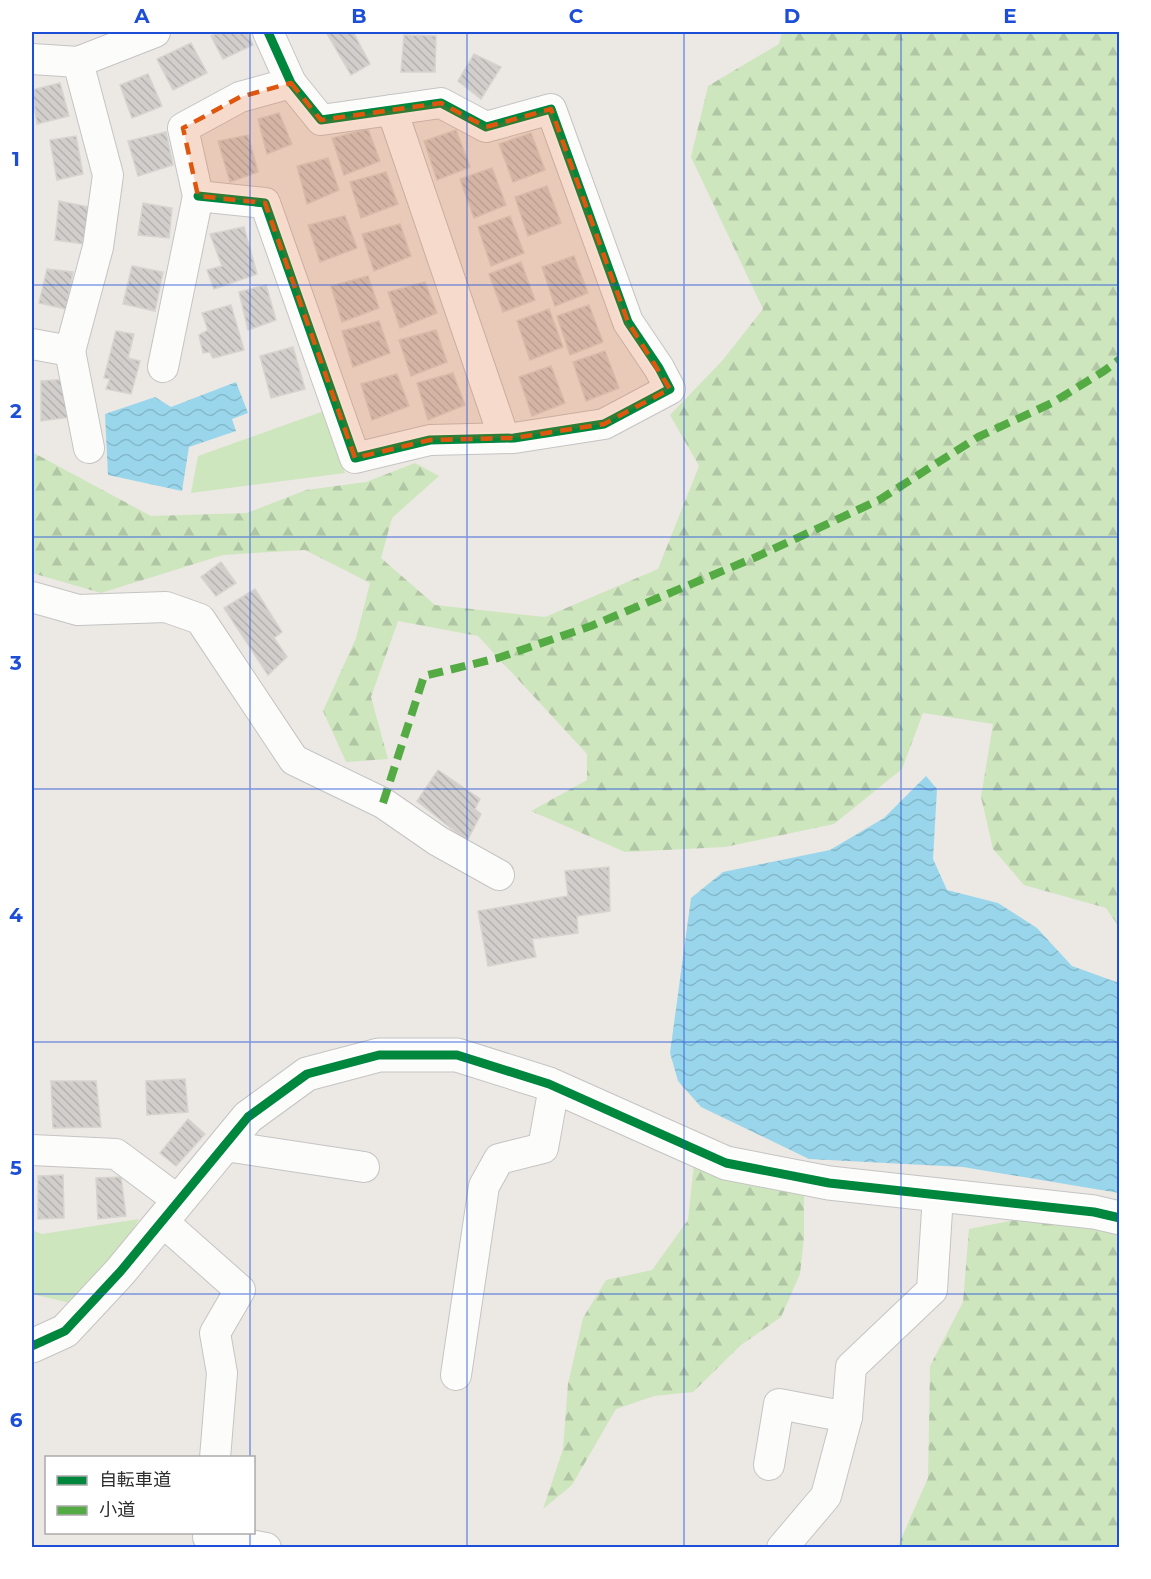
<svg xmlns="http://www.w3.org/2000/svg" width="1151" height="1579" viewBox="0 0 1151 1579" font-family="Montserrat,'Noto Sans JP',sans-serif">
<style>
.grass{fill:#cee6be}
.forest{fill:url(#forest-firs)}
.water{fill:url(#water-waves)}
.building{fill:url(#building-back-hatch);stroke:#d7d4d0;stroke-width:1.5}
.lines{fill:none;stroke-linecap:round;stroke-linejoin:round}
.street-casing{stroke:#c5c4c5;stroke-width:32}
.secondary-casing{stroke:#c5c4c5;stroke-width:35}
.street{stroke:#fcfcfb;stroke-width:30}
.secondary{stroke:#fcfcfb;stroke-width:33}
.quiet{stroke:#54ab44;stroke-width:8;stroke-dasharray:15 8;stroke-linecap:butt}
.cycleway-casing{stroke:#fff;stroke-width:13}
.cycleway{stroke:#00873e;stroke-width:9}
.marked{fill:#df570e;fill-opacity:0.2;stroke:#df570e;stroke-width:4.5;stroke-dasharray:12 8;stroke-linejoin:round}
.grid{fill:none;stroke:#1d4ed8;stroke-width:1.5;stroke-opacity:0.55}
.neatline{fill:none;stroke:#1d4ed8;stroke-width:2}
.grid-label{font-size:20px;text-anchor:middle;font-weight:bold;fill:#1d4ed8}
</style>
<defs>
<pattern id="forest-firs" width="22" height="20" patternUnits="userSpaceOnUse" patternTransform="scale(1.5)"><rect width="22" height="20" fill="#cee6be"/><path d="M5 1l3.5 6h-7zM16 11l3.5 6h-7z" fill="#b1c6a4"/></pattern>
<pattern id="water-waves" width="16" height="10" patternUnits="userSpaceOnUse" patternTransform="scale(1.5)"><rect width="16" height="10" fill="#99d6ec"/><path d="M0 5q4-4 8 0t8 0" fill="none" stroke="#84b8cb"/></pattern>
<pattern id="building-back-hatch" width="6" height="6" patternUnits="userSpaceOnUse" patternTransform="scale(1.5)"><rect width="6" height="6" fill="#d1cecb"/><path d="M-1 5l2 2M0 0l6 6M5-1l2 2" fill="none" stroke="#b4b1af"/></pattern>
</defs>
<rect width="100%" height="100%" fill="#ece8e4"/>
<g class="grass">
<polygon points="324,411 345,473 191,493 198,456"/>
<polygon points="139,1219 113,1263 70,1303 32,1294 32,1230 42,1234"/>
</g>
<g class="forest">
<polygon points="782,32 1119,32 1119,927 1106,908 1024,885 993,849 981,797 993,724 923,713 902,769 834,824 725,847 625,852 531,811 587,780 587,754 478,636 398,621 371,697 388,759 346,762 323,711 356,638 370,583 305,550 223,555 101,593 32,573 32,452 151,516 247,513 306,490 366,482 415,463 439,476 392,518 381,558 435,605 545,617 658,569 699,466 670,415 722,361 763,309 691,157 708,86 779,44"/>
<polygon points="697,1136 804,1178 804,1237 800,1274 781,1317 741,1345 693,1392 654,1396 616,1409 572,1485 543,1509 563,1449 568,1384 583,1318 606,1280 652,1270 688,1220"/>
<polygon points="1069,1209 1119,1226 1119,1547 897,1548 928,1478 930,1366 963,1302 969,1229"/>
</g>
<g class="water">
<polygon points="236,382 248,413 232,419 236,431 189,447 182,491 108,475 105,414 155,397 171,407"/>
<polygon points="926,776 937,789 933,859 947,890 998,903 1037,928 1072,966 1119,983 1119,1193 963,1167 809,1159 701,1107 678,1081 670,1053 691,898 723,872 830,850 884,818"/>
</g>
<g class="building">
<polygon points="221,32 247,32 253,45 223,59 211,36"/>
<polygon points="326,32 353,32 370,64 351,75"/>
<polygon points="404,35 436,36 435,72 401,72"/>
<polygon points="191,43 207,73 173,90 157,59"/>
<polygon points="474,54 501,67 481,99 458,81"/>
<polygon points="148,74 162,106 132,118 120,85"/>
<polygon points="60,83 69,116 37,124 32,90"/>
<polygon points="279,113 292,144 267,154 258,119"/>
<polygon points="368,129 380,161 344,175 332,138"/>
<polygon points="456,130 470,167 437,180 424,141"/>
<polygon points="166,132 173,165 138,176 128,141"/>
<polygon points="531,133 545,170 513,182 499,144"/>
<polygon points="248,135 258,172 230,182 218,141"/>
<polygon points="76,136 83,174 57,180 50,140"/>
<polygon points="328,158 339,190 307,204 297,166"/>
<polygon points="492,168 506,205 474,218 460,179"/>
<polygon points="386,172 398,204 361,218 350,182"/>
<polygon points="547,186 561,223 528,236 515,197"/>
<polygon points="59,201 89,207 84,244 55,240"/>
<polygon points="143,203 172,208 169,238 138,235"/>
<polygon points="345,216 357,248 320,262 308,225"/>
<polygon points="510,216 524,253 491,266 478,227"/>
<polygon points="400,224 411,256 374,271 362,234"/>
<polygon points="244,227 257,274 214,289 207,270 222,266 210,234"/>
<polygon points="574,256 588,293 555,306 542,267"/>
<polygon points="521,262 535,300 503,312 489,274"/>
<polygon points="132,266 163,272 155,311 123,304"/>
<polygon points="47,269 73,272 66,309 39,303"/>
<polygon points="368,276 379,308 342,322 331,286"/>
<polygon points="425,282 437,313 400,328 388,292"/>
<polygon points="266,285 276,320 248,330 239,292"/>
<polygon points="231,305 244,350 213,358 210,352 203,353 199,335 208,330 202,313"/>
<polygon points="589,305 603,342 570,355 557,316"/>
<polygon points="549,309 563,347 530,360 517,321"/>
<polygon points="379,321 390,353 353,367 342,331"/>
<polygon points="436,330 447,362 411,376 399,340"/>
<polygon points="116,331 134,334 128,358 140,361 131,394 106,389 110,379 104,378"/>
<polygon points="293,347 305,389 271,398 260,356"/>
<polygon points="605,351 619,388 586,401 573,362"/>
<polygon points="551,366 565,403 532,416 519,377"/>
<polygon points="453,373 465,405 428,420 417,383"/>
<polygon points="397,374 409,406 372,420 361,384"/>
<polygon points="70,379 71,417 41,421 41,381"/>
<polygon points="221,562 236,583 216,596 201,577"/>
<polygon points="255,589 282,632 274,638 287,657 268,675 224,608"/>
<polygon points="438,770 480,799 475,809 481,814 467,841 417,801"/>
<polygon points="609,867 610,911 577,916 578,933 532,939 536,957 488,966 478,911 568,896 565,871"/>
<polygon points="185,1079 188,1112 147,1115 146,1081"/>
<polygon points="51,1081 96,1081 101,1127 53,1128"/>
<polygon points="188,1119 205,1134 176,1166 160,1153"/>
<polygon points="63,1175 64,1218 38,1219 38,1176"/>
<polygon points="121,1177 126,1216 98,1219 96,1178"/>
</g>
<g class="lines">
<g class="street-casing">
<g id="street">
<polyline points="32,59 78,62 155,32"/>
<polyline points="392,110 504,438"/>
<polyline points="198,196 265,203 355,458 430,440 514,438 604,424 670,389 659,368 628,322 551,109 486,127 441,103 321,120 291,83 268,32"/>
<polyline points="32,344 70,351 98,247 108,175 78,62"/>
<polyline points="70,351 89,448"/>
<polyline points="163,367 198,196 183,128 240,97 291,83"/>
<polyline points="32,597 78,610 166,607 200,619 294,760 383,803 438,841 499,875"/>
<polyline points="225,1146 364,1167"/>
<polyline points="32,1150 116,1154 179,1201"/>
<polyline points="162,1221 240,1290 215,1333 222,1373 215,1458"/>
<polyline points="456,1375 484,1186 499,1159 543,1148 554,1087"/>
<polyline points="769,1465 779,1404 847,1417"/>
<polyline points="209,1532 208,1537 266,1548"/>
<polyline points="782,1548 826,1496 847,1417 851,1367 932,1290 938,1195"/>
</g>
</g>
<g class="secondary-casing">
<polyline id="secondary" points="32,1346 65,1331 120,1272 248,1117 307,1074 379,1055 457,1055 549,1084 726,1163 829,1183 1094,1212 1120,1218"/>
</g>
<use href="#street" class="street"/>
<use href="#secondary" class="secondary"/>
<polyline class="quiet" points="383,803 424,676 498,658 591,626 756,557 879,500 978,437 1052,403 1104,371 1120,359"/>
<g class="cycleway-casing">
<g id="cycleway">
<polyline points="198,196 265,203 355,458 430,440 514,438 604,424 670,389 659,368 628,322 551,109 486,127 441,103 321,120 291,83 268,32"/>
<polyline points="32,1346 65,1331 120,1272 248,1117 307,1074 379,1055 457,1055 549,1084 726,1163 829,1183 1094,1212 1120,1218"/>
</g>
</g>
<use href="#cycleway" class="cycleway"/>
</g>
<path class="marked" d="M291,83L321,120L441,103L486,127L551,109L628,322L670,389L604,424L514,438L430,440L355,458L265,203L198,196L183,128L240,97Z"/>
<path class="grid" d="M250,32V1458M467,32V1548M684,32V1548M901,32V1548M32,285H1120M32,537H1120M32,789H1120M32,1042H1120M32,1294H1120M250,1532V1548"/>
<rect width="1151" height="1579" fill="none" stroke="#ffffff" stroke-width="66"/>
<rect x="45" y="1456" width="210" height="78" fill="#ffffff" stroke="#ababab" stroke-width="1.5"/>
<rect x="57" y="1476" width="30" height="9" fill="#00873e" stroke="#ababab" stroke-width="1.5"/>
<text x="99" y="1486" font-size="18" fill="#2e2e2e">自転車道</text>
<rect x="57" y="1506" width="30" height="9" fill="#54ab44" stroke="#ababab" stroke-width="1.5"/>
<text x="99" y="1516" font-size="18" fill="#2e2e2e">小道</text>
<rect x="33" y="33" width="1085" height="1513" class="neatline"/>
<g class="grid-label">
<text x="142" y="23">A</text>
<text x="359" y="23">B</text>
<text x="576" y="23">C</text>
<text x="792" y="23">D</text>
<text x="1010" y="23">E</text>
<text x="16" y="166">1</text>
<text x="16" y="418">2</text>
<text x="16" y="670">3</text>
<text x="16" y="922">4</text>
<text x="16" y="1175">5</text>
<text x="16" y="1427">6</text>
</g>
</svg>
